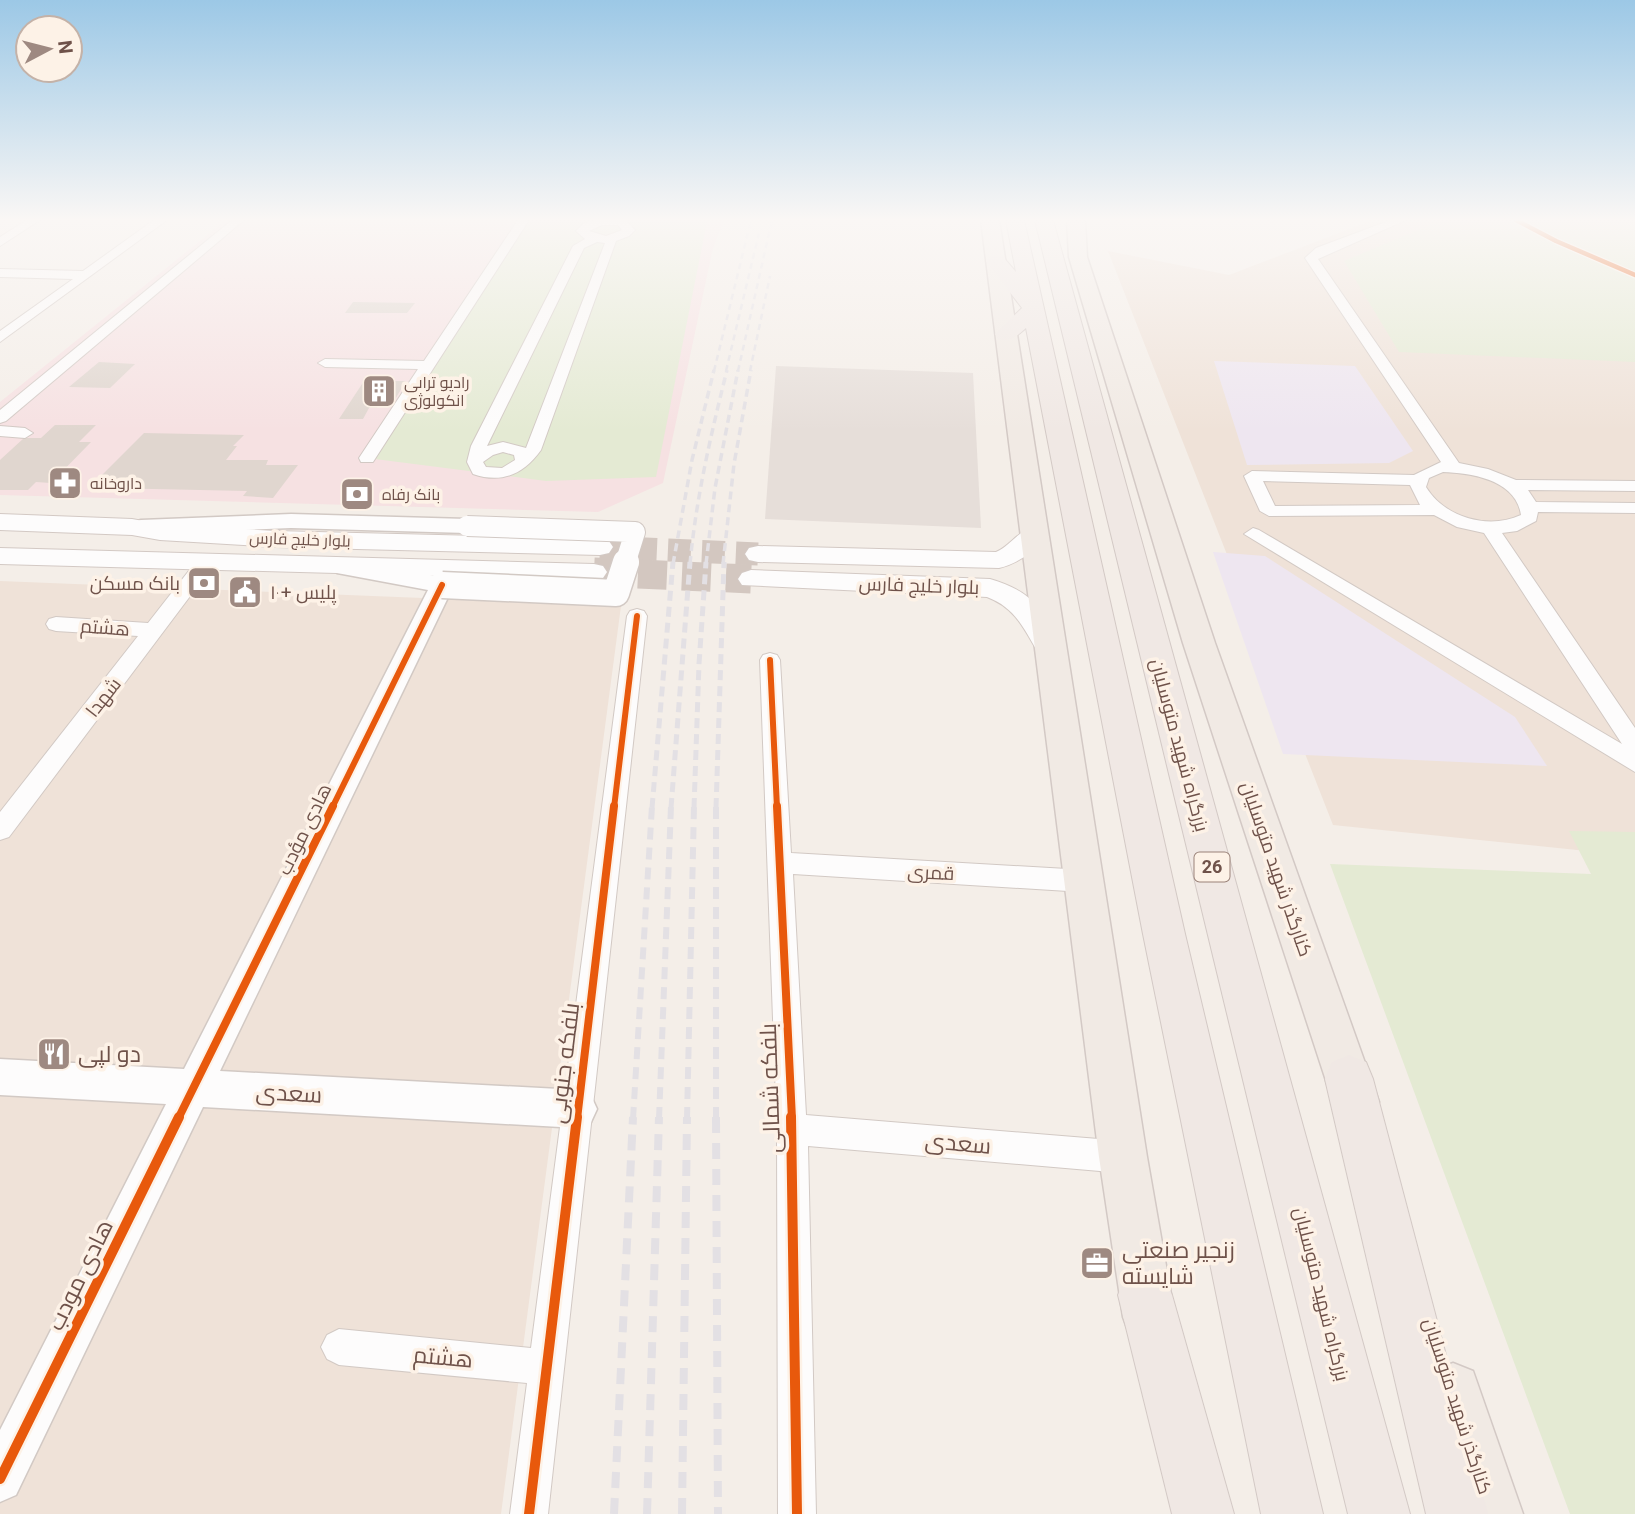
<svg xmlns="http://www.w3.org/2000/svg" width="1635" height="1514" viewBox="0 0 1635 1514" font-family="Roboto,Cairo,sans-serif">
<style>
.residential{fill:#efe2d8}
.industrial{fill:#e6ded9}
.education{fill:#eee6f0}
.medical{fill:#f6e1e2}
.green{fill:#e4ead3}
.building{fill:#e0d6cf}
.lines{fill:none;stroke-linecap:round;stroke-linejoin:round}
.secondary-tunnel-far1{stroke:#d3c7c0;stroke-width:23;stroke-dasharray:23 11;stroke-linecap:butt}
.secondary-tunnel{stroke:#d3c7c0;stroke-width:29;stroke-dasharray:29 15;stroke-linecap:butt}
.minor-casing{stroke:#d2c9c4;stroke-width:2}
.tertiary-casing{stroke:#d2c9c4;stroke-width:3}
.secondary-casing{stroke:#d3c9c4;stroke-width:2}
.primary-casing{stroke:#d3c9c5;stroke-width:3}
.trunk-casing{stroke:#d3c9c5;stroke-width:2}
.minor{fill:#fdfcfc;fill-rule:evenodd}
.tertiary{fill:#fdfcfc;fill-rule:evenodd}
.secondary{fill:#fdfcfc;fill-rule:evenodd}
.primary{fill:#f1eae4;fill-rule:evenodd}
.trunk{fill:#f0e8e4;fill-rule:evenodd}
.rail-far4{stroke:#e3e0e4;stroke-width:2.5;stroke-dasharray:6 4.5;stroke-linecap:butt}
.rail-far3{stroke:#e3e0e4;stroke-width:3.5;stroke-dasharray:8 5;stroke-linecap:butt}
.rail-far2{stroke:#e3e0e4;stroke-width:5;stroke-dasharray:10 6;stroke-linecap:butt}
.rail-far1{stroke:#e3e0e4;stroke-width:6;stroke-dasharray:12 8;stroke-linecap:butt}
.rail{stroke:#e3e0e4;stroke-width:8;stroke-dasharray:16 10;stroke-linecap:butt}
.tertiary-bridge-far1-casing{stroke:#d2c9c4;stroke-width:22;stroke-linecap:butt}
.tertiary-bridge-casing{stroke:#d2c9c4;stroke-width:29;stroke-linecap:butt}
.tertiary-bridge-far1{stroke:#fdfcfc;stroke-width:20}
.tertiary-bridge{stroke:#fdfcfc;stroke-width:26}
.cycleway-far3-casing{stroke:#fdf2e7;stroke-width:7}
.cycleway-far2-casing{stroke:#fdf2e7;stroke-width:10}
.cycleway-far1-casing{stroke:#fdf2e7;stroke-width:12}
.cycleway-casing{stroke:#fdf2e7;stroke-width:15}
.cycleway-far3{stroke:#e8590c;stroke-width:4.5}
.cycleway-far2{stroke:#e8590c;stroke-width:6}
.cycleway-far1{stroke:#e8590c;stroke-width:8}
.cycleway{stroke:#e8590c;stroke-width:10}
.labels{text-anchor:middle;stroke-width:7;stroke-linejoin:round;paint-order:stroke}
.far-poi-label{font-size:16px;fill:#6f524a;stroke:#fdf2e7;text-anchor:start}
.far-street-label{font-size:16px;fill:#6f524a;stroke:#fdf2e7}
.shield{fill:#fdf2e7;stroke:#9a8279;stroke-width:2}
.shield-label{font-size:18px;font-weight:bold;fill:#6f524a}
.poi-label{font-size:19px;fill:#6f524a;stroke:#fdf2e7;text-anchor:end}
.street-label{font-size:19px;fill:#6f524a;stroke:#fdf2e7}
.near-poi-label{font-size:23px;fill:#6f524a;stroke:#fdf2e7;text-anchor:start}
.near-street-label{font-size:23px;fill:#6f524a;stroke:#fdf2e7}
</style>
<rect width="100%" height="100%" fill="#f4eee8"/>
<g class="residential">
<polygon points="1373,220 1635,220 1635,856 1333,825 1108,251 1229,275"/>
<polygon points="0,581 621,606 501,1514 0,1514"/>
</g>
<polygon class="industrial" points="776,366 973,373 981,528 765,519"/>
<g class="education">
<polygon points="1214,361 1355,366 1413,451 1389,463 1247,465"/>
<polygon points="1213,552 1265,556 1515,717 1547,766 1283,754"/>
</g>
<polygon class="medical" points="226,220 724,220 713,248 663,483 598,512 0,495 0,402"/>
<g class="green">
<polygon points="523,220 707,222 656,477 546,481 367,458"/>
<polygon points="1442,220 1635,220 1635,362 1399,352 1344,261"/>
<polygon points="1569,831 1635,832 1635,1514 1570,1514 1330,864 1591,874"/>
</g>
<g class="building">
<polygon points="353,302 415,303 407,313 345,313"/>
<polygon points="99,362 135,364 110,388 69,387"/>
<polygon points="364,381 406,381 394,401 381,401 377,408 369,408 363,419 339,419"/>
<polygon points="55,425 96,425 79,442 91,442 51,483 36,482 28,490 0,490 0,460 24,438 41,438"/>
<polygon points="144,433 244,435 233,446 237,446 226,460 268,460 266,465 298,465 273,498 243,496 247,491 105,488 98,479"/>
</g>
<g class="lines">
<polyline class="secondary-tunnel-far1" points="600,547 758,554"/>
<polyline class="secondary-tunnel" points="594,572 751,579"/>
<g class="minor-casing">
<g id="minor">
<polygon points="27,220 40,220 0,246 0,237"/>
<polygon points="154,220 167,220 0,342 0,331 73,279 0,277 0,269 83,271"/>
<polygon points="232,220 244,220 6,421 0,423 0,410"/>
<polygon points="518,220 529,220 373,462 361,462 359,458 418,369 325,367 318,363 325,359 424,361"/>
<path d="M594,220H625L635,230L629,236L616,241L541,450C524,474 502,484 473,474L467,462L471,446L573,246L585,239L576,231L584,223ZM602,225H618L622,230L606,236L589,231ZM597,242L605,243L526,448L503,442L487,446L584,248ZM503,452L514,455L515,460L502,468L486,467L483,462L493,455Z"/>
<path d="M1391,220H1406L1318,259L1459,463L1488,469L1516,480L1635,481V491L1528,490L1536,502L1635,503V513L1538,512L1536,521L1517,531L1502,533L1635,728V772L1244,534L1253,528L1259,530L1622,744L1484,533L1457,527L1434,515L1269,516L1260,511L1244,476L1252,471L1414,475L1441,462L1305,258L1316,248ZM1443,472C1472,473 1516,480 1521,515C1489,530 1445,518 1426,487L1429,478ZM1263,481L1410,485L1420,505L1275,506Z"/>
<polygon points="0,426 25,428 33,433 25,438 0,436"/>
<polygon points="205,557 214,563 212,567 9,837 0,840 0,812 138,636 56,631 49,629 46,624 49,619 56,617 148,623 198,559"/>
<polygon points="637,609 644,611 647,616 548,1514 510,1514 527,1383 339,1365 327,1359 321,1347 327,1335 339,1329 531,1348 627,616 630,611"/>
<polygon points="770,653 777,655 780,660 791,853 1084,870 1093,873 1097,881 1093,889 1084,892 793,874 806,1115 1123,1141 1134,1146 1139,1157 1134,1168 1123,1173 808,1146 816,1514 778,1514 777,1129 760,660 763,655"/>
</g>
</g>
<g class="tertiary-casing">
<g id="tertiary">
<polygon points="291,514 467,519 475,521 478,526 475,531 467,533 291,528 141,534 133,532 130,527 133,522 141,520"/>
<polygon points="345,561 442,577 450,580 454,585 220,1071 578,1090 591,1096 597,1109 591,1122 578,1128 203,1107 16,1495 0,1502 0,1430 166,1104 0,1095 0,1059 184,1069 428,590 337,573 333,568 337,563"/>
</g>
</g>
<g class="secondary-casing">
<g id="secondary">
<polygon points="0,514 132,519 160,524 275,531 600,539 609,541 613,547 609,553 600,555 275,547 160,540 132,535 0,530"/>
<path d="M1033,527L1042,530L1046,535C1034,552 1019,563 999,568L758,562L749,560L745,554L749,548L758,546L996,552C1010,546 1018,531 1033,527Z"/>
<polygon points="0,548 594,564 603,566 607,572 603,578 594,580 0,564"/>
<path d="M751,570L990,579C1032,591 1044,610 1063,647L1059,654L1049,657L1039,654C1024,629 1016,608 987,597L742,585L738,579L742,573Z"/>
</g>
</g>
<g class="primary-casing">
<g id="primary">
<polygon points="981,220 999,220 1147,1157 1175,1317 1168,1336 1149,1343 1130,1336 1123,1317 1099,1157"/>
<polygon points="1067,220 1085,220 1087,257 1215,643 1379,1102 1372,1118 1356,1125 1340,1118 1333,1102 1183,643 1069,257"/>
<polygon points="1453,1363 1473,1371 1523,1514 1463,1514 1425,1391 1433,1371"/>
</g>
</g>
<g class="trunk-casing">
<g id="trunk">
<path d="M1006,220H1024L1185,934L1323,1514H1261L1143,934L1026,328C1017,336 1011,342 998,339L995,334L1022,308L986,261L989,257H1003L1016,272Z"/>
<polygon points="1035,220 1053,220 1410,1514 1348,1514"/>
<polygon points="1349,1055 1366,1062 1373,1079 1488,1514 1426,1514 1325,1079 1332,1062"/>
<polygon points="1145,1268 1164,1276 1172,1295 1234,1514 1172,1514 1118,1295 1126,1276"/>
</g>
</g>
<use href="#minor" class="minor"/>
<use href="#tertiary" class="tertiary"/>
<use href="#secondary" class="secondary"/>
<use href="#primary" class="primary"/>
<use href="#trunk" class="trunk"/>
<g class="rail-far4">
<polyline points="714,371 751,220"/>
<polyline points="726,371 759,233"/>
<polyline points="738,371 772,220"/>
<polyline points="750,371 770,276"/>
</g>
<g class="rail-far3">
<polyline points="673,564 692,460 714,370"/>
<path d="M690,564C696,498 711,434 727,370"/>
<polyline points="706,564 715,488 738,370"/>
<polyline points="723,564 734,464 751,370"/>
</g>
<g class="rail-far2">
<polyline points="652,808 673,562"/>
<polyline points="671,808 690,562"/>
<polyline points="694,808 699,664 706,562"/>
<polyline points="716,808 724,562"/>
</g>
<g class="rail-far1">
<polyline points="633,1119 652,806"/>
<polyline points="659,1119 671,806"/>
<polyline points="687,1119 694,806"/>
<polyline points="716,1119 716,806"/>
</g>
<g class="rail">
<polyline points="716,1117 718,1514"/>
<polyline points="614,1514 633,1117"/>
<polyline points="647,1514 659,1117"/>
<polyline points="682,1514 687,1117"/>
</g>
<g class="tertiary-bridge-far1-casing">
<polyline id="tertiary-bridge-far1" points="467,526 635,532 625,564"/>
</g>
<g class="tertiary-bridge-casing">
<polyline id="tertiary-bridge" points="442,585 616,593 626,562"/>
</g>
<use href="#tertiary-bridge-far1" class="tertiary-bridge-far1"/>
<use href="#tertiary-bridge" class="tertiary-bridge"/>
<g class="cycleway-far3-casing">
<polyline id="cycleway-far3" points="1516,220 1556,241 1635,275"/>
</g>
<g class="cycleway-far2-casing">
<g id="cycleway-far2">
<polyline points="770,660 777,808"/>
<polyline points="332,808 442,585"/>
<polyline points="614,808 637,616"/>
</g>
</g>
<g class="cycleway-far1-casing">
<g id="cycleway-far1">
<polyline points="777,806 792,1119"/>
<polyline points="178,1119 333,806"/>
<polyline points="577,1119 614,806"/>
</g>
</g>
<g class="cycleway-casing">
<g id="cycleway">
<polyline points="791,1117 797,1514"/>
<polyline points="0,1479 179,1117"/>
<polyline points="529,1514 577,1117"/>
</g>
</g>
<use href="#cycleway-far3" class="cycleway-far3"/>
<use href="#cycleway-far2" class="cycleway-far2"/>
<use href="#cycleway-far1" class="cycleway-far1"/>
<use href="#cycleway" class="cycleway"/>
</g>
<linearGradient id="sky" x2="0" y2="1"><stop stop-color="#9cc8e6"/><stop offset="0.51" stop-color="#faf7f5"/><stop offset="1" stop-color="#faf7f5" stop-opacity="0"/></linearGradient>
<rect width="1635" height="431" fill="url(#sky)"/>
<defs>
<g id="building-square" transform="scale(1.75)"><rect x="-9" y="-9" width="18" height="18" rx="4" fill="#9e8981" stroke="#fdf2e7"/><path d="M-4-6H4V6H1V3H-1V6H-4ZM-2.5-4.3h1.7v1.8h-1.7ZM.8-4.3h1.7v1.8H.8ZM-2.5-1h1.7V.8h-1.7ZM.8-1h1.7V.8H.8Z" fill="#fff"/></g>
<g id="pharmacy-square" transform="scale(1.75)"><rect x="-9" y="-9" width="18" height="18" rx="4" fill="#9e8981" stroke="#fdf2e7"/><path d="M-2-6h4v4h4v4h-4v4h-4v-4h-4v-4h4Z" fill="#fff"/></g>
<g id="bank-square" transform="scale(1.75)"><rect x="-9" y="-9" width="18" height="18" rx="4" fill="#9e8981" stroke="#fdf2e7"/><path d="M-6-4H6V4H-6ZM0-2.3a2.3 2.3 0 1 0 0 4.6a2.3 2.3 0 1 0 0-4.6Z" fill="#fff"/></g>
<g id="civic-square" transform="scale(1.75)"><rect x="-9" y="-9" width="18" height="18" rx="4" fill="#9e8981" stroke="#fdf2e7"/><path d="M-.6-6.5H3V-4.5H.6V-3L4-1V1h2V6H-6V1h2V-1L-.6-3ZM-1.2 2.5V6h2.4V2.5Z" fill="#fff"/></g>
<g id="restaurant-square" transform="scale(1.75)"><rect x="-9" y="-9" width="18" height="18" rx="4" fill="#9e8981" stroke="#fdf2e7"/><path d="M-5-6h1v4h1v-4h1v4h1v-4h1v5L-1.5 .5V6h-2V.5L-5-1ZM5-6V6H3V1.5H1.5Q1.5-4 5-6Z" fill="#fff"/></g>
<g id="office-square" transform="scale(1.75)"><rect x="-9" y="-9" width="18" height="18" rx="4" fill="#9e8981" stroke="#fdf2e7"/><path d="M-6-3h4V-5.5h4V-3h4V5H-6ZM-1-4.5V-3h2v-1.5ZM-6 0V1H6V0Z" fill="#fff"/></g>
</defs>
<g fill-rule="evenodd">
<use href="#building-square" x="379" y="391"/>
<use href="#pharmacy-square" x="65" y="483"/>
<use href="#bank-square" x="357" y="494"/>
<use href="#bank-square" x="204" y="583"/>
<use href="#civic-square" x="245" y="592"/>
<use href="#restaurant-square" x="54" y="1054"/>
<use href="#office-square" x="1097" y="1263"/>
</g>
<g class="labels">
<g class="far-poi-label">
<text x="404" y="388">رادیو تراپی<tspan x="404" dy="18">انکولوژی</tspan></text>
<text x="90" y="489">داروخانه</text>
<text x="382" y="500">بانک رفاه</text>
</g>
<g class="far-street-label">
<text transform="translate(300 539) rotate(2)" y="6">بلوار خلیج فارس</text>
</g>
<rect class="shield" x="1194.5" y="852.5" width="35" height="29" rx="5"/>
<g class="shield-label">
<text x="1212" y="873">26</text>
</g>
<g class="poi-label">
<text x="180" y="590">بانک مسکن</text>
<text x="270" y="599" text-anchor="start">پلیس +۱۰</text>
</g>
<g class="street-label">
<text transform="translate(919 585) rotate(2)" y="7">بلوار خلیج فارس</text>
<text transform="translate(105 627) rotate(4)" y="7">هشتم</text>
<text transform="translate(103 697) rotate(-52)" y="7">شهدا</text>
<text transform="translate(1180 745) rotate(75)" y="7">بزرگراه شهید متوسلیان</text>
<text transform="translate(304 829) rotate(-64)" y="7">هادی مؤدب</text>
<text transform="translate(1277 869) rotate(71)" y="7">کنارگذر شهید متوسلیان</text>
<text transform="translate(931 872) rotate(3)" y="7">قمری</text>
<text transform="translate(1322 1294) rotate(76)" y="7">بزرگراه شهید متوسلیان</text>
<text transform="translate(1458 1406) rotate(72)" y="7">کنارگذر شهید متوسلیان</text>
</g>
<g class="near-poi-label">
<text x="78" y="1062">دو لپی</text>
<text x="1122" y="1258">زنجیر صنعتی<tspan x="1122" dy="26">شایسته</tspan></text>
</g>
<g class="near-street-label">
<text transform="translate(564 1063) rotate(-83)" y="8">بلفکه جنوبی</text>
<text transform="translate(770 1088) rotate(-92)" y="8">بلفکه شمالی</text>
<text transform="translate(289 1093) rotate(3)" y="8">سعدی</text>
<text transform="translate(958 1143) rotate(5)" y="8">سعدی</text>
<text transform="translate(80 1275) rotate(-64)" y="8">هادی مودب</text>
<text transform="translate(443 1357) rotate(5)" y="8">هشتم</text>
</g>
</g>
<g transform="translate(49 49) rotate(83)"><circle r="33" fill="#fdf2e7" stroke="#c4b2a8" stroke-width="2"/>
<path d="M0-5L12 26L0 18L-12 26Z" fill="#9e8981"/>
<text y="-10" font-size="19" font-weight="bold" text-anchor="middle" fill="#6f524a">N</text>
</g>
</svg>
